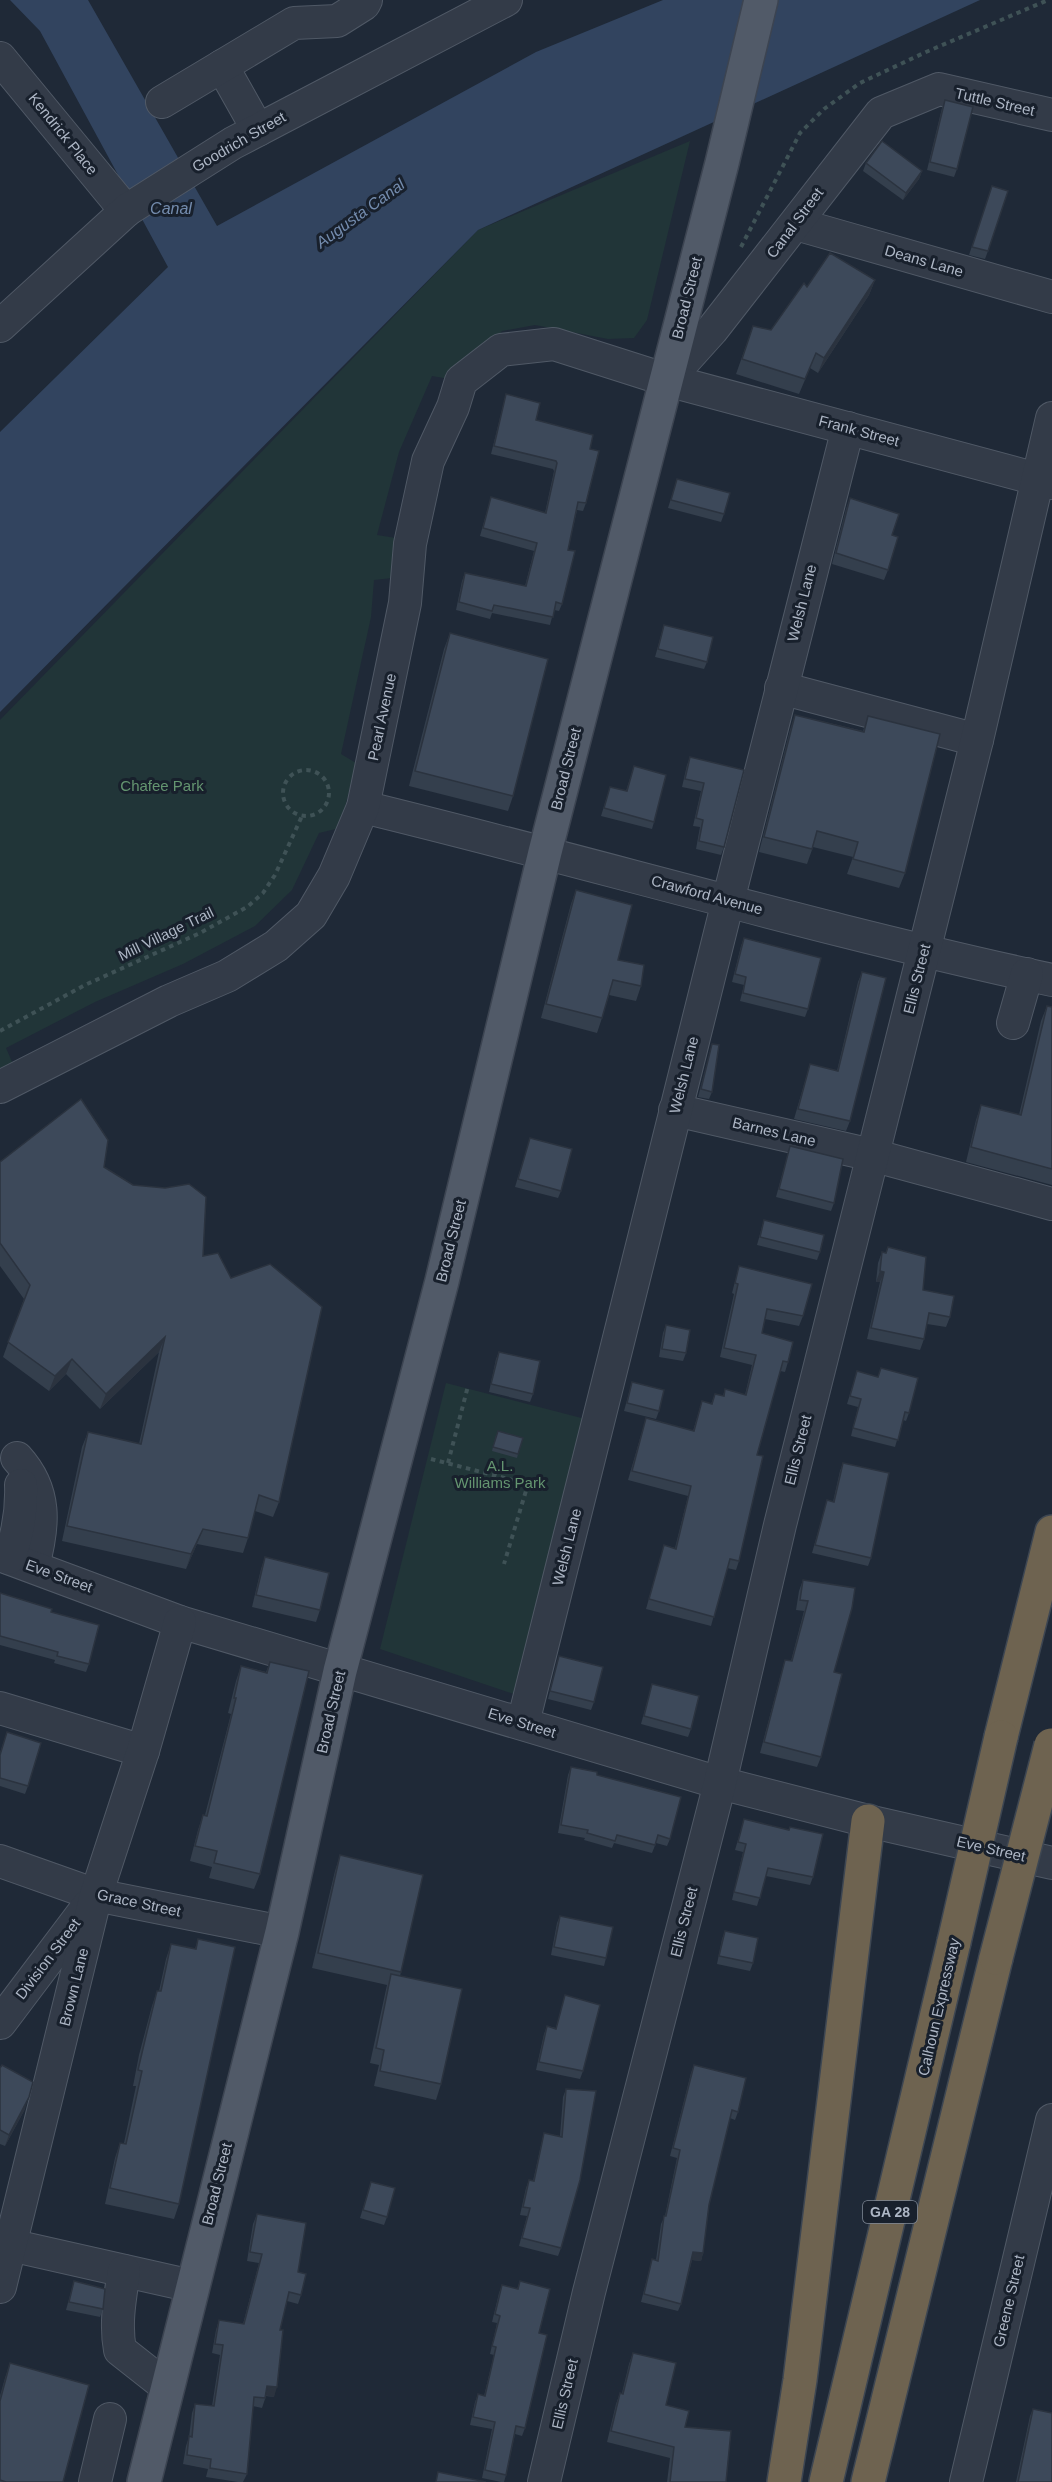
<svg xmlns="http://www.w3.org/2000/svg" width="1052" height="2482" viewBox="0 0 1052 2482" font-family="Arial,sans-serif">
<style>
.green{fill:#213538}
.water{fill:#32445f}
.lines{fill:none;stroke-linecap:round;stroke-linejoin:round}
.minor-casing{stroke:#505966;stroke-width:34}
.major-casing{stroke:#3c4451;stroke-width:36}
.highway-casing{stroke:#3d4652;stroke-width:36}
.path{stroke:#3f5256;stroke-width:4;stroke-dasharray:4.5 4.5;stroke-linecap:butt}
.minor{stroke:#333b48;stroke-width:32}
.major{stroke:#515a68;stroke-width:33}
.highway{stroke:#6e6350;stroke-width:33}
.highway-bridge-casing{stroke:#3d4652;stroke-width:36;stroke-linecap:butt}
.highway-bridge{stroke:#6e6350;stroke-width:33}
.wall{fill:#343f4d}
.shaded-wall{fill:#2b333f}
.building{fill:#3d495a;stroke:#2b333f;stroke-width:1.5}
.labels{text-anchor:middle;stroke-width:6;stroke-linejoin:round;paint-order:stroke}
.shield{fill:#18202c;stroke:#808997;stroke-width:1.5}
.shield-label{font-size:14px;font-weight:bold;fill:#adb6c5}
.street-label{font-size:15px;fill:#adb6c5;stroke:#18202c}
.park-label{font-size:15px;fill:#649570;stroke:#18202c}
.water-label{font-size:16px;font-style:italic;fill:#748cae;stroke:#18202c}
</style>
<rect width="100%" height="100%" fill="#1f2937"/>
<g class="green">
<polygon points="690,141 647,320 634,338 608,339 535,325 502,331 461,381 432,376 399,452 377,535 396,538 392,578 374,580 371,617 341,754 356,763 340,828 319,833 292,890 255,926 183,964 95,1002 6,1048 13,1064 0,1072 0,720 478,230"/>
<polygon points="446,1383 593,1421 514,1694 380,1649"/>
</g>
<polygon class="water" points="10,0 88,0 217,226 536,52 663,0 980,0 478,230 0,712 0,432 168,267 40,31"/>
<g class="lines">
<g class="minor-casing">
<g id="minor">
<polyline points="0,58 126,211"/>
<polyline points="222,66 258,130"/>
<polyline points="162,102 294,23 337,21 364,4 366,0"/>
<polyline points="796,224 1052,297"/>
<polyline points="0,326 127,210 233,143 506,0"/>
<polyline points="667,380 712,330 881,113 939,89 1052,115"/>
<polyline points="781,688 977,740"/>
<path d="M363,807C593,863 820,930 1052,980"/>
<polyline points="1013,1023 1027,974"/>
<polyline points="0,1087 169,1001 227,976 276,946 311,915 334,876 363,807 405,603 410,544 428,461 453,407 461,381 501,350 554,344 667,380 1052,483"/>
<polyline points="675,1110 872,1155 1052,1204"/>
<path d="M17,1458C47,1491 44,1525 33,1566"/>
<polyline points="0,1555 180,1622 720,1783 868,1821 1052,1863"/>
<path d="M9,1558C18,1534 22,1511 21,1485"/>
<polyline points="0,1708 143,1751"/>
<polyline points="523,1723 728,901 848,428"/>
<polyline points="0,1861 96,1895 282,1932"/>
<polyline points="0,2023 89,1905"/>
<polyline points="10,2245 192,2286"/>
<path d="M124,2271C120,2298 115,2323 120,2350L167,2387"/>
<polyline points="0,2287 96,1895 143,1751 180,1622"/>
<polyline points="95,2482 110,2419"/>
<polyline points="544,2482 589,2292 720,1783 780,1525 977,740 1052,418"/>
<polyline points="966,2482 1052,2120"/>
</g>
</g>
<g class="major-casing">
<polyline id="major" points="144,2482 282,1932 340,1671 442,1281 545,852 722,163 761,0"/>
</g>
<g class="highway-casing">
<g id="highway">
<polyline points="1001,1737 1052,1532"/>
<polyline points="784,2482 800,2380 868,1821"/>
<polyline points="826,2482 954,1942"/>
<polyline points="868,2482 996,1958"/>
</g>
</g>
<g class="path">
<polyline points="741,247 800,133 824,109 860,83 926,52 1048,0"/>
<circle cx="306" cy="793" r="23"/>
<polyline points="0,1031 85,985 200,933 247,907 263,893 275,875 302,816"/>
<polyline points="431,1459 528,1484 504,1564"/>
<polyline points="448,1463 468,1386"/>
</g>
<use href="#minor" class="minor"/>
<use href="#major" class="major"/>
<use href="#highway" class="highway"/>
<g class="highway-bridge-casing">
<g id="highway-bridge">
<polyline points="954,1942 1001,1737"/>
<polyline points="996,1958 1051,1745"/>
</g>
</g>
<use href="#highway-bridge" class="highway-bridge"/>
</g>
<g class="wall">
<polygon points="945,100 957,169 954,177 927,170 942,108"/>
<polygon points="866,163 922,171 919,179 903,200 863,171"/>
<polygon points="992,186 988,251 985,259 969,255"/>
<polygon points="875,280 869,295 818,373 810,368 799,394 736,374 753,326 771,330 807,287"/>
<polygon points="506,394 536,420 590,449 586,503 583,511 577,510 568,550 562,604 559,611 554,610 550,625 492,613 490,619 456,610 462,581 465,573 525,586 534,551 480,536 491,497 545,513 554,471 553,469 491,454"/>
<polygon points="677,479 724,514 721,522 668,508"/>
<polygon points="850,498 892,535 888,570 884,580 832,564 846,509"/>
<polygon points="664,625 707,662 704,669 655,657"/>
<polygon points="450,633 513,796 508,811 409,786 444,649"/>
<polygon points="795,715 863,731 868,716 905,873 899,888 847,874 853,857 813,847 807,864 759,852 790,730"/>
<polygon points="690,757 744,770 724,847 721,855 696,849 700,827 693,826 701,791 682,787 687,765"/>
<polygon points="634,766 654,822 652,829 601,816 610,787 626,791"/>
<polygon points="576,890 618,960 641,986 636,1001 609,995 602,1018 597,1033 541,1018 571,904"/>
<polygon points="744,938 808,1009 805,1017 740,1001 744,985 732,982 741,946"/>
<polygon points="862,972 850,1121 846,1131 794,1119 810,1064 837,1071 858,982"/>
<polygon points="1047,1006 1052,1007 1052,1185 966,1162 976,1120 981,1105 1019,1115 1041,1021"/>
<polygon points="712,1044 712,1092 709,1099 698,1097"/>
<polygon points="530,1138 561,1191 558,1198 515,1187"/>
<polygon points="790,1146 834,1203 831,1211 776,1197"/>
<polygon points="0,1162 104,1167 203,1256 279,1502 273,1517 255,1511 248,1538 243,1553 197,1544 186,1569 62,1541 82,1447 88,1432 139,1444 159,1352 100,1409 66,1374 49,1391 3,1357 24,1299 0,1266"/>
<polygon points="764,1220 820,1252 817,1260 757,1245"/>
<polygon points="888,1247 923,1290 950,1317 946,1327 927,1324 924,1339 920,1350 867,1339 880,1282 876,1282 878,1263 882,1252 886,1253"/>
<polygon points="739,1266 803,1316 799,1326 765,1319 762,1333 788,1362 785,1372 780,1371 757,1455 739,1561 736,1570 727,1568 711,1626 646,1609 664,1545 675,1548 688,1496 628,1480 646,1418 693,1431 702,1401 711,1404 715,1394 723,1396 725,1389 745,1395 752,1365 720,1357 734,1294 732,1293"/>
<polygon points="666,1325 686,1353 683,1361 659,1357 663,1333"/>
<polygon points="499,1352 533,1394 530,1402 489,1392 496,1359"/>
<polygon points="881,1368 909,1413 906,1421 903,1420 895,1447 851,1436 858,1407 847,1404 857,1371 878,1377"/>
<polygon points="632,1382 659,1411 656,1419 624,1411"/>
<polygon points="496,1435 518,1454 517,1458 492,1451"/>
<polygon points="843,1463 871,1558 868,1566 812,1553 827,1500 833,1502 840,1471"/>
<polygon points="265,1557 320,1610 316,1622 252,1607 261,1569"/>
<polygon points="803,1580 834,1672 821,1757 817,1767 760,1753 782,1670 785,1660 791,1661 804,1611 796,1610 799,1591"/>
<polygon points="0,1593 51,1612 89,1664 86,1672 54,1663 55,1660 0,1645"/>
<polygon points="559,1656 594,1702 591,1710 548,1699"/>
<polygon points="270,1662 260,1874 254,1889 209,1878 212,1867 190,1861 198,1830 203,1815 205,1815 231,1714 228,1713 236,1681 241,1666 266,1672"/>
<polygon points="652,1684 691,1729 688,1737 641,1724"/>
<polygon points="7,1732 28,1786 25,1794 0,1786 0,1753"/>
<polygon points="571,1767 597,1775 670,1839 667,1846 656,1843 652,1853 614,1843 612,1848 584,1840 585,1838 558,1833 568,1775"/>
<polygon points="744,1819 813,1877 810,1885 766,1876 757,1906 732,1900 743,1852 735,1850"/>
<polygon points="340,1855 401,1972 400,1976 441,2084 436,2100 374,2086 379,2065 370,2063 387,1985 312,1968 335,1871"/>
<polygon points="560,1916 606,1958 604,1966 551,1955 557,1923"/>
<polygon points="725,1931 753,1963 750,1971 717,1964 722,1939"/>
<polygon points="198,1939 179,2204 174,2219 105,2204 115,2158 120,2143 124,2143 136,2086 133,2086 139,2055 152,2006 157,1991 159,1991 166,1959 171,1944 195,1949"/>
<polygon points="565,1995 583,2071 580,2079 536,2070 544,2034 547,2026 556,2028"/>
<polygon points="694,2065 738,2112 735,2120 730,2118 709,2205 703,2253 701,2261 692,2260 681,2304 678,2311 641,2302 650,2267 652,2259 656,2260 661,2224 665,2216 677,2158 670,2156 691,2073"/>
<polygon points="0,2068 25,2109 5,2146 0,2144"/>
<polygon points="566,2089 561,2248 558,2256 519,2246 527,2216 520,2215 526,2188 529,2180 533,2181 542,2141 544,2133 560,2136 563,2097"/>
<polygon points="371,2182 387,2217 384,2225 360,2218"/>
<polygon points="257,2214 298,2272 301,2295 298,2304 287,2301 280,2330 274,2397 266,2396 262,2408 253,2406 247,2474 243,2482 238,2482 206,2477 208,2469 183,2464 186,2446 189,2437 192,2413 195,2404 212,2406 220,2355 212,2353 216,2330 219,2320 243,2324 259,2263 247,2261 253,2224"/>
<polygon points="74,2281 103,2309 100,2317 66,2310"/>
<polygon points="520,2281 539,2333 525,2428 522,2436 515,2434 506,2475 504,2482 501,2482 482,2478 492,2429 470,2425 475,2402 478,2394 484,2396 494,2355 490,2354 497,2323 492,2322 499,2293 502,2285 517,2289"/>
<polygon points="633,2353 666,2405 685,2427 726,2482 667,2482 670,2458 607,2442 616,2404 620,2393 622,2393 629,2364"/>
<polygon points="10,2363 63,2482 0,2482 0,2396 5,2378"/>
<polygon points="1033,2409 1052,2482 1016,2482 1030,2416"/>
</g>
<g class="shaded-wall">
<polygon points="922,171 919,179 903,200 906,193"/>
<polygon points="875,280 869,295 818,373 824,358"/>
<polygon points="880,1271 884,1272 880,1282 876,1282"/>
<polygon points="165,1337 159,1352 100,1409 106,1394"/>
<polygon points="72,1359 66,1374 49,1391 55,1376"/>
<polygon points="203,1529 197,1544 186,1569 191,1554"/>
<polygon points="29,2097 25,2109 5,2146 9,2135"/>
<polygon points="693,2252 703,2253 701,2261 691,2260"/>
<polygon points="267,2386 277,2387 274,2397 264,2395"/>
</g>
<g class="building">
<polygon points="945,100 973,107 957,169 930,162"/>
<polygon points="882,141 922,171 906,193 866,163"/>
<polygon points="992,186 1008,191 988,251 972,247"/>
<polygon points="830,253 875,280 824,358 816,353 805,379 742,359 753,326 771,330 804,283 807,287"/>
<polygon points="506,394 540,403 536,420 593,435 590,449 599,451 586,503 578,502 568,550 575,551 562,604 556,602 553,617 494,605 492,611 459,602 465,573 526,586 537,543 483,528 491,497 546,513 557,463 556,461 494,446"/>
<polygon points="677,479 730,493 724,514 671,500"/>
<polygon points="850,498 899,514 892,535 898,537 888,570 836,553"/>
<polygon points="664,625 713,637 707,662 658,649"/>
<polygon points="450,633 548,659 513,796 415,771"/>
<polygon points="795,715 864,732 868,716 940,734 905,873 853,859 858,842 817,831 812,849 764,837"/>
<polygon points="690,757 744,770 724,847 699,841 703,820 696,818 704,783 685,779"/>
<polygon points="634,766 666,775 654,822 604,808 610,787 627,791"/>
<polygon points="576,890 632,905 618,960 644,965 641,986 613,980 602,1018 546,1004"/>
<polygon points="744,938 821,958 808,1009 743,993 746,977 735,974"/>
<polygon points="862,972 886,978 850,1121 798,1109 810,1064 838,1071"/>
<polygon points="1047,1006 1052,1007 1052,1169 971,1147 981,1105 1021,1115"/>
<polygon points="712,1044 719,1045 712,1092 701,1089"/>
<polygon points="81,1099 108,1140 104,1167 133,1185 165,1188 189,1184 206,1197 203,1256 218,1253 231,1278 270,1264 322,1307 279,1502 259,1495 248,1538 203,1529 191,1554 67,1526 88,1432 141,1444 165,1337 106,1394 72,1359 55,1376 8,1342 30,1285 0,1243 0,1162"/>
<polygon points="530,1138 572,1149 561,1191 518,1179"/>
<polygon points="790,1146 843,1159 834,1203 779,1189"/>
<polygon points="764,1220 824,1235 820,1252 760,1237"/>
<polygon points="888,1247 926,1257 923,1290 954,1296 950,1317 929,1313 924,1339 871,1328 884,1272 880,1271 882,1252 886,1253"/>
<polygon points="739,1266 812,1284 803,1316 767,1309 762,1333 793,1342 788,1362 783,1361 757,1455 763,1456 739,1561 730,1559 714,1617 649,1599 664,1545 676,1549 691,1486 632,1471 646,1418 694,1431 702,1401 712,1404 715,1394 724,1396 725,1389 746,1395 756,1355 724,1348 738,1284 735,1283"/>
<polygon points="666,1325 690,1330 686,1353 662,1349"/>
<polygon points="499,1352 540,1361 533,1394 491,1384"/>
<polygon points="881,1368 918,1378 909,1413 905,1412 898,1440 853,1428 861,1399 850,1396 857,1371 878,1377"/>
<polygon points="632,1382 664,1390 659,1411 627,1403"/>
<polygon points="498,1431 523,1438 518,1454 493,1447"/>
<polygon points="843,1463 889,1473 871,1558 815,1545 827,1500 834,1502"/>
<polygon points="265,1557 329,1573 320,1610 256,1595"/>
<polygon points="803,1580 855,1588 852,1608 834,1672 842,1674 821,1757 764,1742 785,1660 792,1661 808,1601 800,1600"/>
<polygon points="0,1593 52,1609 51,1612 99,1625 89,1664 57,1656 58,1652 0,1636"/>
<polygon points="559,1656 603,1667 594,1702 550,1691"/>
<polygon points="270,1662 309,1671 260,1874 214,1863 217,1851 195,1846 203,1815 207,1816 219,1767 236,1698 234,1698 241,1666 267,1673"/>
<polygon points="652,1684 699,1696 691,1729 644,1716"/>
<polygon points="7,1732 41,1743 28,1786 0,1778 0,1755"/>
<polygon points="571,1767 597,1772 597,1775 681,1797 670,1839 658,1835 655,1845 617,1835 615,1841 587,1833 588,1830 561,1825"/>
<polygon points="744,1819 789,1830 790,1827 823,1834 813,1877 768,1868 760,1898 734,1892 746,1844 738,1842"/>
<polygon points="340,1855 423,1875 401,1972 318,1953"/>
<polygon points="560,1916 613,1927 606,1958 554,1947"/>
<polygon points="725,1931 758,1938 753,1963 719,1956"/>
<polygon points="198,1939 235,1947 179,2204 110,2188 120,2143 126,2144 142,2071 138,2070 145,2040 157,1991 161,1991 171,1944 196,1949"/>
<polygon points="391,1974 462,1989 441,2084 380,2071 384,2050 376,2048"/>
<polygon points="565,1995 600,2005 583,2071 539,2062 547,2026 556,2029"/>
<polygon points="2,2065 33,2082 29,2097 9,2135 0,2130 0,2068"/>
<polygon points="694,2065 746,2078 738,2112 732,2110 709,2205 703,2253 693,2252 681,2304 644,2294 652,2259 658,2261 664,2216 666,2216 680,2150 673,2148"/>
<polygon points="566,2089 596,2091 580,2180 561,2248 522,2238 530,2208 523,2207 529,2180 534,2181 544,2133 562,2137"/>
<polygon points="371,2182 395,2188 387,2217 363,2210"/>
<polygon points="257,2214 306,2223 298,2272 306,2274 301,2295 289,2292 280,2330 283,2330 277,2387 267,2386 265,2398 254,2397 247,2474 210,2468 211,2459 187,2455 189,2436 192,2437 195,2404 214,2406 223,2345 215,2344 219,2320 244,2324 262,2254 250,2252"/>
<polygon points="74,2281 105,2289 103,2309 69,2302"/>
<polygon points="520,2281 550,2289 539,2333 547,2335 525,2428 516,2426 506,2475 485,2470 495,2422 473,2417 478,2394 485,2396 496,2347 492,2346 500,2316 495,2314 502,2285 518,2289"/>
<polygon points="633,2353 676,2363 666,2405 689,2411 685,2427 731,2431 726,2482 670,2482 674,2447 611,2431 620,2393 623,2394"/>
<polygon points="10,2363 89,2385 63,2482 6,2482 0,2480 0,2401"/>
<polygon points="1033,2409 1052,2413 1052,2482 1018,2482"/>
<polygon points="438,2472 486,2482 436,2482"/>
</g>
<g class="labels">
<rect class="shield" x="863" y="2201" width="54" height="22" rx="4.5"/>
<g class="shield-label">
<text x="890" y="2217">GA 28</text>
</g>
<g class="street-label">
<text transform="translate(995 102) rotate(13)" y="5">Tuttle Street</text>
<text transform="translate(63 134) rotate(51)" y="5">Kendrick Place</text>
<text transform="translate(239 142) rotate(-30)" y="5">Goodrich Street</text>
<text transform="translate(795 223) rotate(-53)" y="5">Canal Street</text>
<text transform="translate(924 261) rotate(16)" y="5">Deans Lane</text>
<text transform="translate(687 298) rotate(-76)" y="5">Broad Street</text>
<text transform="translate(859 431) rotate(15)" y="5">Frank Street</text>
<text transform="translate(802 603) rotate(-76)" y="5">Welsh Lane</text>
<text transform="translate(382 717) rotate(-78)" y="5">Pearl Avenue</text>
<text transform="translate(566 769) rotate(-76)" y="5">Broad Street</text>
<text transform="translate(707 895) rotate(15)" y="5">Crawford Avenue</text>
<text transform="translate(166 934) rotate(-26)" y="5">Mill Village Trail</text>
<text transform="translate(917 979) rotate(-76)" y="5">Ellis Street</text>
<text transform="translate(684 1075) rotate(-76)" y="5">Welsh Lane</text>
<text transform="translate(774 1132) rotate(13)" y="5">Barnes Lane</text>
<text transform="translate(451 1241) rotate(-76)" y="5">Broad Street</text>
<text transform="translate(798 1450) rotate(-76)" y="5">Ellis Street</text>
<text transform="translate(567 1547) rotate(-76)" y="5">Welsh Lane</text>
<text transform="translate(59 1576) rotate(20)" y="5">Eve Street</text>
<text transform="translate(331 1712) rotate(-77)" y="5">Broad Street</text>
<text transform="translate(522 1723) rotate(17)" y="5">Eve Street</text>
<text transform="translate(991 1849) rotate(13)" y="5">Eve Street</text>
<text transform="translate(139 1903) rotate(12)" y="5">Grace Street</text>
<text transform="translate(684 1922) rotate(-76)" y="5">Ellis Street</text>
<text transform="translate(48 1959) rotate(-53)" y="5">Division Street</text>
<text transform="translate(74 1987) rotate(-76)" y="5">Brown Lane</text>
<text transform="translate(939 2007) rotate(-77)" y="5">Calhoun Expressway</text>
<text transform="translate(217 2184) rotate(-76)" y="5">Broad Street</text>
<text transform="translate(1009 2301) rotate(-77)" y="5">Greene Street</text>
<text transform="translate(565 2394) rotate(-77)" y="5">Ellis Street</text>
</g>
<g class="park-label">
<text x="162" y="791">Chafee Park</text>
<text x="500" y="1471">A.L.<tspan x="500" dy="17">Williams Park</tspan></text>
</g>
<g class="water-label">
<text x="171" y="214">Canal</text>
<text transform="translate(360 213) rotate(-36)" y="6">Augusta Canal</text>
</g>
</g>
</svg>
